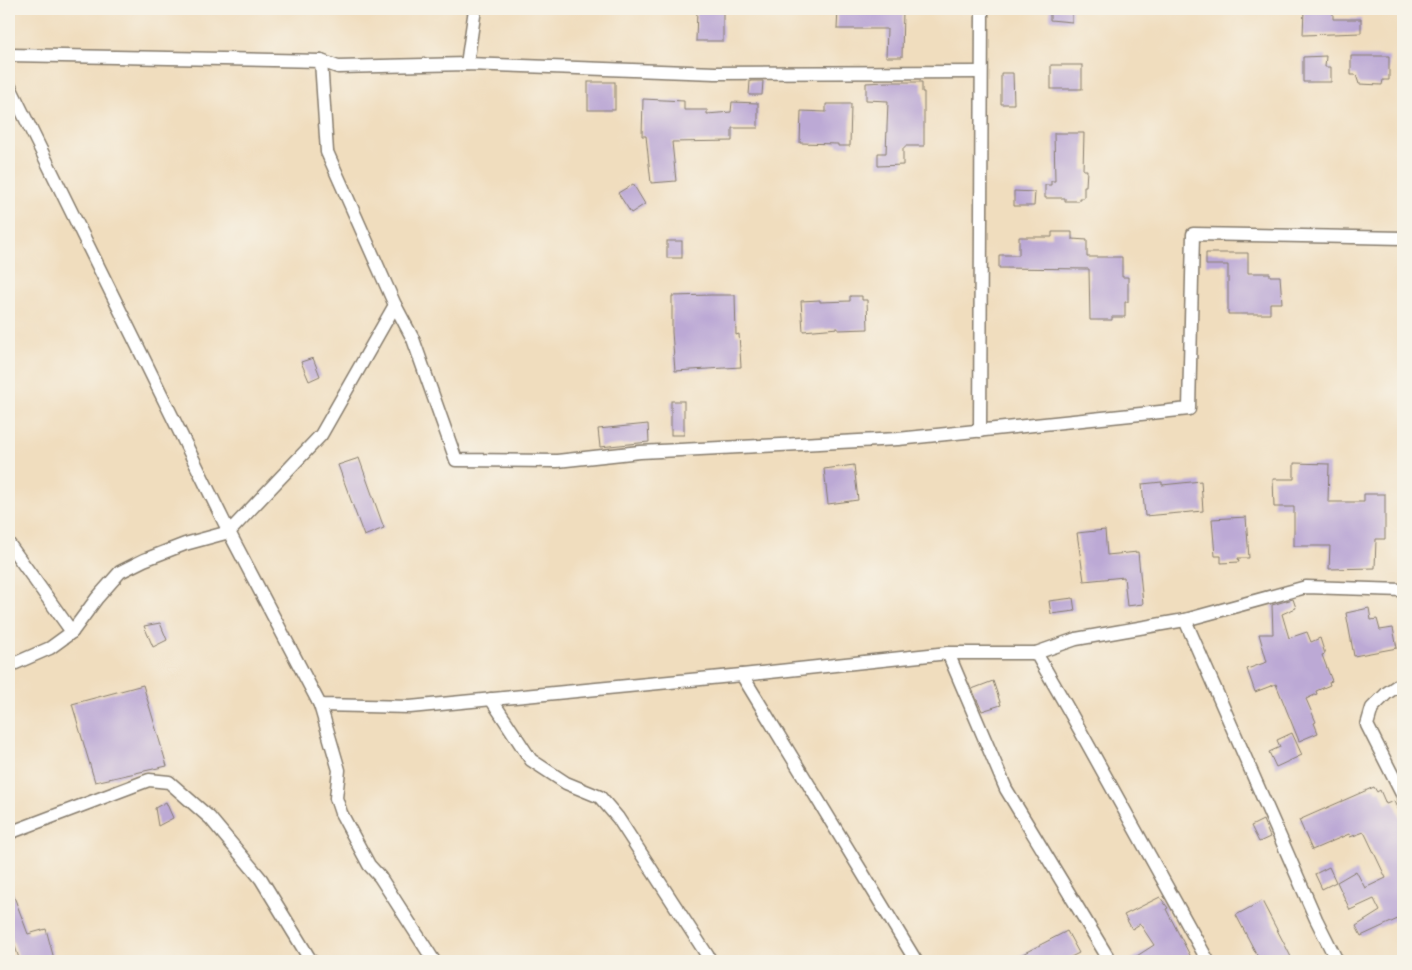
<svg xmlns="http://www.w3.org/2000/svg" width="1412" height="970" viewBox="0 0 1412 970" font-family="'Sorts Mill Goudy',serif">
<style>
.building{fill:#bca9d5}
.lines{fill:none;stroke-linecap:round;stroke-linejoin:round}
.minor-casing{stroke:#867c6d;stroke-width:15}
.minor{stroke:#fff;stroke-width:12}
</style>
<rect width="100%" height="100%" fill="#f7f3e8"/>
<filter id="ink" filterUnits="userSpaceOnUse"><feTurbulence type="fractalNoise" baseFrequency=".02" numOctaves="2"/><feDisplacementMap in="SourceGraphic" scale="10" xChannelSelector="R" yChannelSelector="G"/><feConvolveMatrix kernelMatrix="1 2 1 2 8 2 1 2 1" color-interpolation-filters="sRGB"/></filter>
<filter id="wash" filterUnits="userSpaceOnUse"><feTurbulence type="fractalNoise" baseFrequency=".0096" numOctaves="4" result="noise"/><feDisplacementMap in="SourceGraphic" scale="20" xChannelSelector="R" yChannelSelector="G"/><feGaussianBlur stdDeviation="1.12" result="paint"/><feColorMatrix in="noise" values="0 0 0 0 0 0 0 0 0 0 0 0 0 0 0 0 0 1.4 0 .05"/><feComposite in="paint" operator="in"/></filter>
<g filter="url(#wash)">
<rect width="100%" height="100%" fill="#f0ddbe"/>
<g id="blocks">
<g class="building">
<polygon points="697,9 723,9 723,41 696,41"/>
<polygon points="838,9 903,9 902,57 886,57 887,29 837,29"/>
<polygon points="1050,9 1072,9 1072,22 1050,20"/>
<polygon points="1304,9 1333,9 1333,19 1361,19 1361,33 1303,35"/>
<polygon points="1326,56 1325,67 1331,67 1331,82 1303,82 1303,57"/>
<polygon points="1351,56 1389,56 1389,80 1383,80 1382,85 1359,84 1356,75 1351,75"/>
<rect x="1051" y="65" width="31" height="24"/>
<polygon points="1001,73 1013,73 1014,104 1001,104"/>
<polygon points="750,81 763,81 762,95 749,95"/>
<rect x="588" y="82" width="27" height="28"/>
<polygon points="886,82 922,82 922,92 924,92 924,146 905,146 905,148 903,148 903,165 878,166 878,153 886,153 888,101 866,100 866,83"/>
<polygon points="643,99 684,101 684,110 707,110 707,114 731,112 732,102 758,103 758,128 732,128 732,141 672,142 676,181 651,183 646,136 642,136"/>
<polygon points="826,104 851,104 850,146 838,146 838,144 800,143 801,111 826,112"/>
<polygon points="1054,133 1084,133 1083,170 1087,170 1086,186 1084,186 1084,198 1079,198 1079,201 1065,201 1065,198 1045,198 1045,185 1051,185 1051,181 1055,181"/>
<polygon points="633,184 645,204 631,213 618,193"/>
<polygon points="1014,191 1035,192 1034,206 1014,206"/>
<polygon points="1052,232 1072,232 1072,239 1087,240 1087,257 1122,257 1122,277 1128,277 1128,302 1125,302 1125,317 1112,317 1112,320 1090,320 1089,269 999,268 999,255 1019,255 1019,237 1052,237"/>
<rect x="667" y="241" width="15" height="17"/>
<polygon points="1206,253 1248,253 1248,273 1270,273 1270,276 1280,276 1282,303 1270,303 1270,314 1228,314 1228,265 1206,265"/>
<polygon points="711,295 735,295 736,335 739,334 741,367 675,371 672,332 672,296"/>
<polygon points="850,296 862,296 862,300 867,300 868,329 838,330 838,328 803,331 801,301 820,300 820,302 850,301"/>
<polygon points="313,358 320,376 309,381 301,362"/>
<rect x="671" y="401" width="13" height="34"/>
<polygon points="648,424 649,442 600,447 598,429"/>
<polygon points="359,458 384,528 364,536 338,465"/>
<polygon points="1294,463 1329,464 1328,502 1364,502 1364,494 1385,494 1385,539 1376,539 1375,568 1329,569 1330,546 1294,546 1294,507 1274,507 1273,479 1294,479"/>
<polygon points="854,465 858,500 828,504 824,469"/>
<polygon points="1201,481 1203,511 1145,516 1142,484 1162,482 1162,485"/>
<polygon points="1246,517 1249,558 1238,558 1239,562 1221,563 1221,556 1215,556 1212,519"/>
<polygon points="1105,530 1107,555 1138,552 1143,604 1127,606 1124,577 1084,581 1077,533"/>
<polygon points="1073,598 1075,611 1051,614 1049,601"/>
<polygon points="1293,599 1296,608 1282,614 1289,638 1307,632 1311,642 1320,638 1325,654 1322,655 1332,681 1329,682 1330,685 1316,691 1317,694 1306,699 1316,722 1314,723 1318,733 1299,741 1276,684 1255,692 1247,669 1267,662 1259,634 1273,634 1272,605"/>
<polygon points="1369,608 1371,620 1377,619 1380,630 1393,628 1397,648 1354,656 1346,613"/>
<polygon points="160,623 167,640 153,647 144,626"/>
<polygon points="993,681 1001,705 982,711 972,689"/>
<polygon points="143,685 167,766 95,782 72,704"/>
<polygon points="1292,733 1302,755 1276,767 1269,752 1280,747 1277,740"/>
<polygon points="1374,787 1377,792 1380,790 1386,804 1394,801 1403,823 1403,908 1399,910 1402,917 1361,936 1356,926 1380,911 1374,899 1350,910 1337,882 1356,871 1365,888 1386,878 1367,838 1364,832 1350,837 1349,834 1312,850 1299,820"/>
<polygon points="166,802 173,818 158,826 155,808"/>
<polygon points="1263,820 1270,837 1259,842 1251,826"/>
<polygon points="1329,867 1336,882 1322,889 1315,874"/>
<polygon points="10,886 28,934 46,929 54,959 46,961 20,961 11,935 9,936 9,887"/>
<polygon points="1160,897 1168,908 1166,909 1193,961 1129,961 1154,945 1140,924 1132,929 1124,915"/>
<polygon points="1262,901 1286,947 1293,961 1260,961 1236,915"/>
<polygon points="1067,931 1079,953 1063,961 1009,961"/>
</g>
</g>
</g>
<g filter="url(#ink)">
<use href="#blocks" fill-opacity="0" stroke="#867c6d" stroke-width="1"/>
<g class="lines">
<g class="minor-casing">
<g id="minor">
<polyline points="9,55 321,61 338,67 467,64 715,73 981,72"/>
<polyline points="467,64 475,9"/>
<polyline points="9,85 229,532 321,435 395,305 327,152 321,61"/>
<polyline points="395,305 413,339 456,460 557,461 640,452 898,439 1189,409 1193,234 1403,238"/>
<polyline points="980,431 982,9"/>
<polyline points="9,544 72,632"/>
<polyline points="1185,620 1316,919 1337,961"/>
<polyline points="948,653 1006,789 1110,961"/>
<polyline points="1036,653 1071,714 1208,961"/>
<polyline points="9,666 50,648 72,632 97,598 120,572 144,560 185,544 229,532 320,705 410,707 742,675 948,653 1036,653 1076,639 1185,620 1306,587 1403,590"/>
<polyline points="742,675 916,961"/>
<polyline points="1403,682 1387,693 1372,708 1367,725 1403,796"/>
<polyline points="491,699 531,760 566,783 600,797 618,818 711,961"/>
<polyline points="320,705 339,770 336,798 341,813 369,865 380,877 434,961"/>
<polyline points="9,833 149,780 169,782 210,818 261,879 311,961"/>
</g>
</g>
<use href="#minor" class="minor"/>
</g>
</g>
<rect width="1412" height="970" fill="none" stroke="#f7f3e8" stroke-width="30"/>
</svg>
